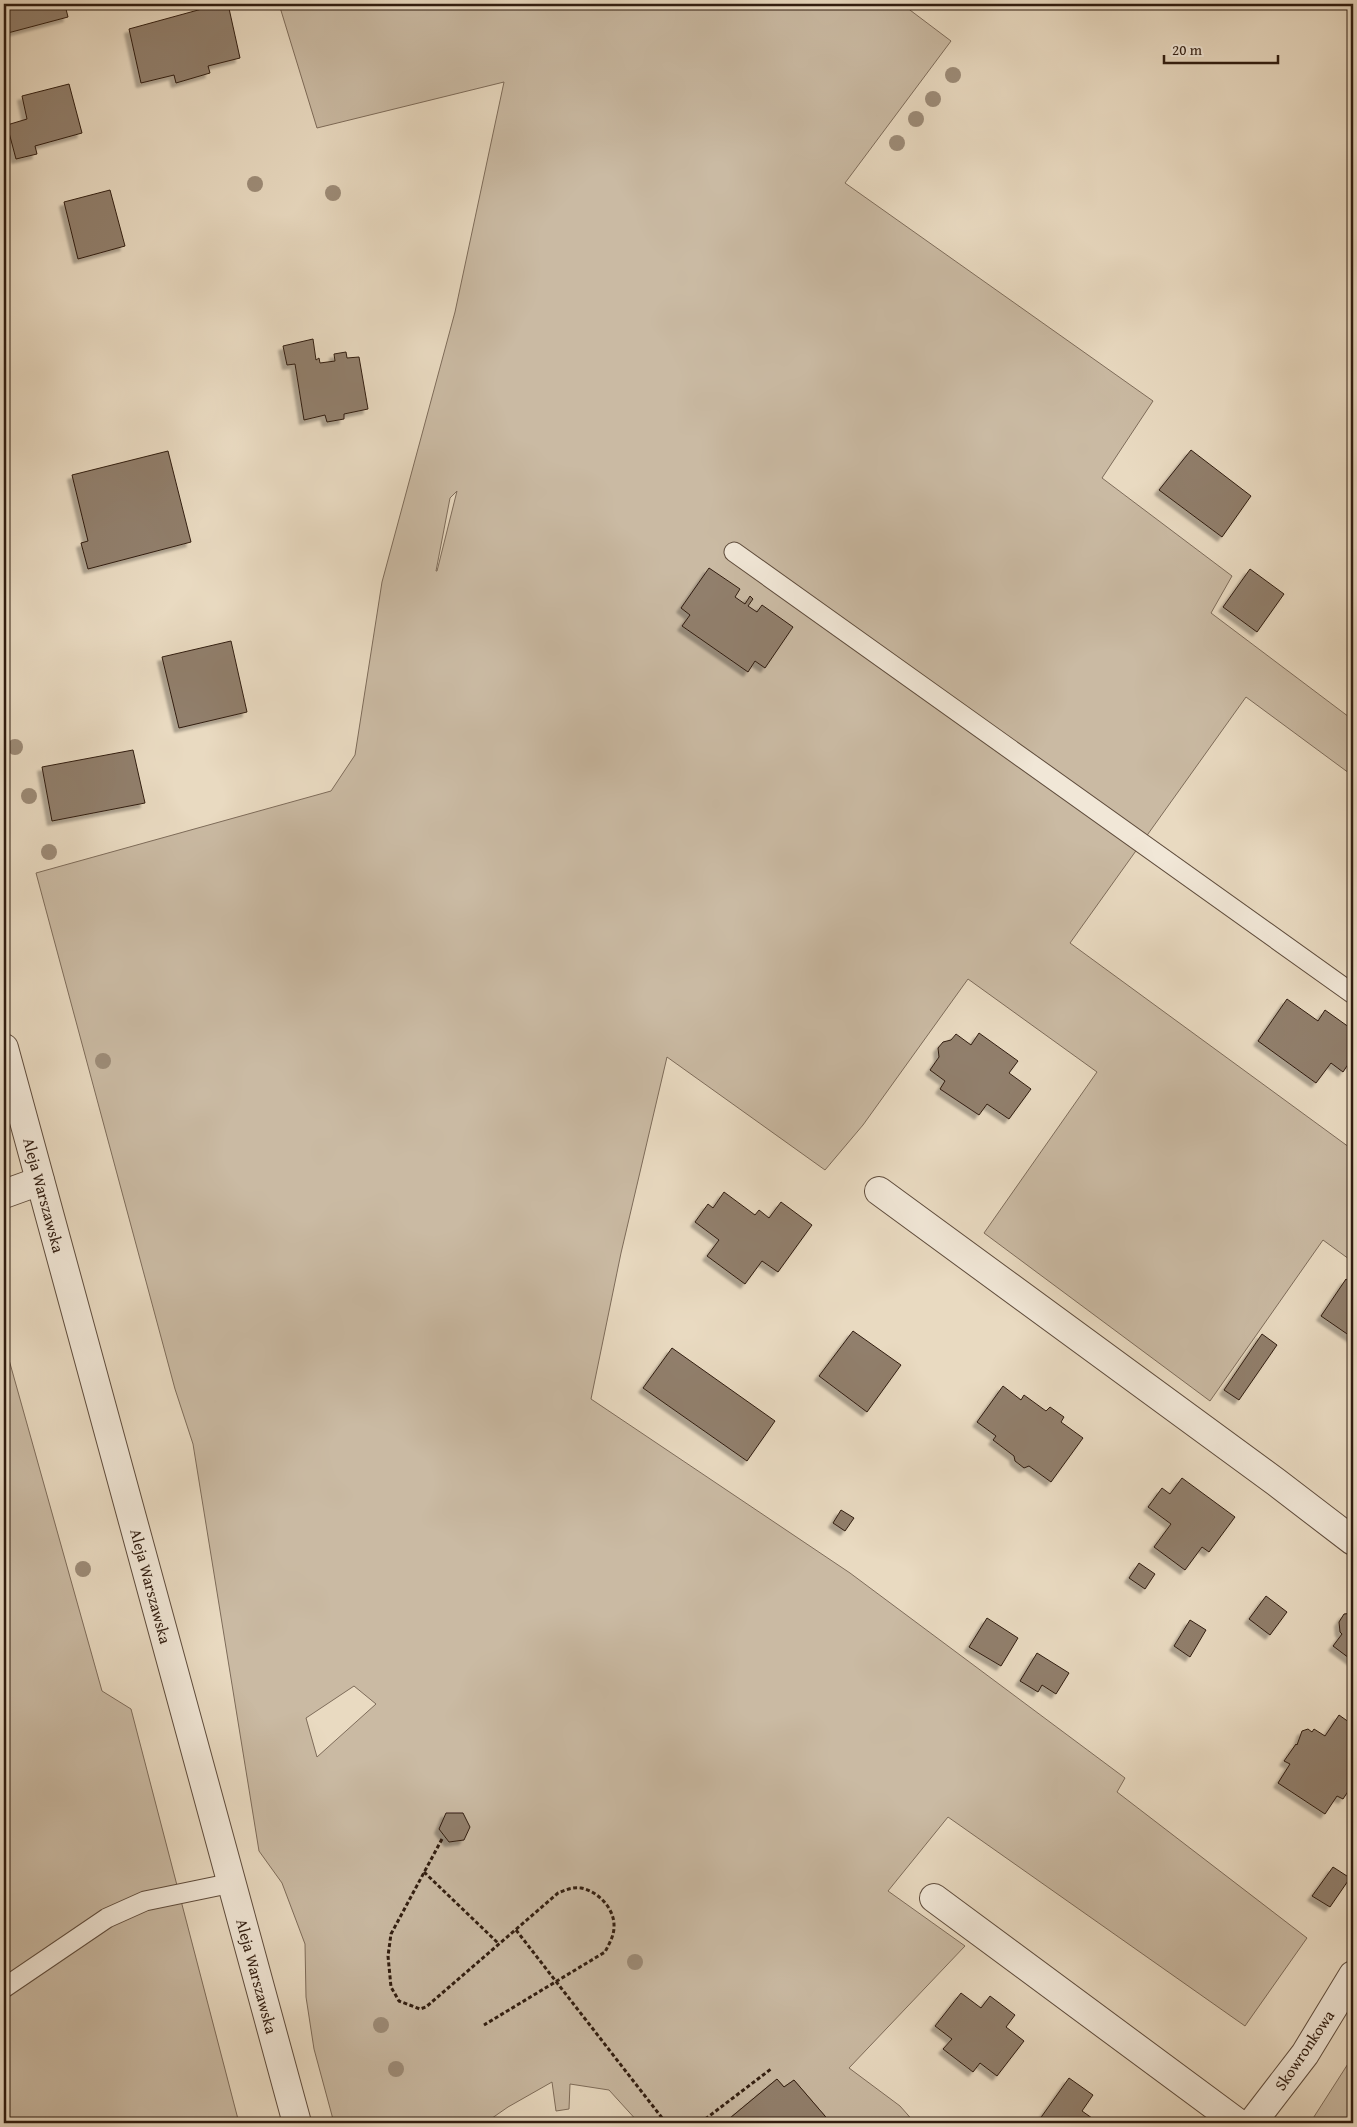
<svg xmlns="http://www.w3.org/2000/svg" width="1357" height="2127" viewBox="0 0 1357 2127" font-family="'Gentium Book Plus',serif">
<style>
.green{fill:#cabaa3;stroke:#7e6c5a;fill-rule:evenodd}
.building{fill:#917f6c;stroke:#311d10;filter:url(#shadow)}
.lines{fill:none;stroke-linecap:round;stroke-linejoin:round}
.service-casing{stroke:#5f4c3c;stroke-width:21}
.minor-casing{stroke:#5f4c3c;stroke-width:30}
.tertiary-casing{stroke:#5f4c3c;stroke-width:30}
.path{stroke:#311d10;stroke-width:3;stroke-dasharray:4 2.5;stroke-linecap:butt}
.service{stroke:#f1e7d7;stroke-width:19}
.minor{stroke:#f1e7d7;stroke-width:28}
.tertiary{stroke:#f1e7d7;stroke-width:28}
.tree{fill:#9d8c78}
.labels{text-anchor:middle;stroke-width:4;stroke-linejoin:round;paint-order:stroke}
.street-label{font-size:16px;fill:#311d10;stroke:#f1e7d7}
</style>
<defs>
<filter id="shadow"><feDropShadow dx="-4.5" dy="4.5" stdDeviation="1" flood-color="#0004"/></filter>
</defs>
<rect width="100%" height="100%" fill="#e9dac1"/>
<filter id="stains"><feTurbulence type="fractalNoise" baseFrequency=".004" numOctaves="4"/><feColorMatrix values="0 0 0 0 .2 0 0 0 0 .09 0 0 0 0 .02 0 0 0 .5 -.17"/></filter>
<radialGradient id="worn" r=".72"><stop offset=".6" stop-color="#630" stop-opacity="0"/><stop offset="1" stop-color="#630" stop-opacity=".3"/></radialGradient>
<g class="green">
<path d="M279,4H902L951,41L845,183L1153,401L1102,478L1232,576L1211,613L1353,720V776L1246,697L1070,943L1353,1150V1262L1323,1240L1210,1401L984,1233L1097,1072L968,979L863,1125L825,1170L667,1057L621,1253L591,1399L850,1573L1125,1778L1117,1792L1307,1938L1245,2026L948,1817L888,1891L965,1946L849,2068L900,2106L915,2123H876L872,2119L867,2123H831L794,2080L784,2087L777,2079L724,2123H639L609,2090L570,2084L569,2109L556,2111L552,2082L508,2107L485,2123H334L314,2049L306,1997L305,1944L282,1883L259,1851L193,1444L175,1389L36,873L331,791L355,755L382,582L455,312L504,82L317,128ZM457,491L437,571H436L450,498ZM354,1686L376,1704L317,1757L306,1718Z"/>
<polygon points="4,1342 102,1691 131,1709 239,2123 4,2123"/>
<polygon points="1353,2056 1353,2123 1310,2123"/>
</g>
<g class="building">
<polygon points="4,4 70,4 65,5 68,17 4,34"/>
<polygon points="220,4 228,4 240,58 208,66 210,73 176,83 174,75 141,83 129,29"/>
<polygon points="69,84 82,133 35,146 37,154 16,159 7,125 27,119 22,96"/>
<polygon points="110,190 125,246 78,259 64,202"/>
<polygon points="313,339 316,360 319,358 320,363 335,361 334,354 346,352 347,358 359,357 368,409 344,414 344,419 327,422 325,415 304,420 295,364 287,365 283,346"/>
<polygon points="1191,450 1251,496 1222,537 1159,490"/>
<polygon points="168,451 191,542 88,569 81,543 88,541 72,475"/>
<polygon points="709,568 740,589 735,597 745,604 750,596 753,599 748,606 757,612 762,605 793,627 765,668 755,661 748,672 682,626 690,615 681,608"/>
<polygon points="1250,569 1284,594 1257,632 1223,607"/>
<polygon points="231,641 247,712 179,728 162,657"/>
<polygon points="133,750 145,803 52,821 42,767"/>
<polygon points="1287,999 1318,1021 1325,1010 1353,1030 1353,1057 1343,1072 1331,1063 1316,1083 1258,1041"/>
<polygon points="979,1033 1018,1061 1009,1073 1031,1089 1009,1119 987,1104 979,1115 940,1089 945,1081 930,1070 939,1057 938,1048 943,1042 951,1040 956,1034 971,1045"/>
<polygon points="724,1192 755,1215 759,1210 769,1218 781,1202 812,1225 778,1272 762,1261 745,1284 707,1256 719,1240 695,1222 708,1204 713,1208"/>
<polygon points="1346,1279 1353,1284 1353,1338 1321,1316"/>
<polygon points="853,1331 901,1365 867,1412 819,1376"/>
<polygon points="1262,1334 1277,1345 1239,1400 1224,1390"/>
<polygon points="672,1348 775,1421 747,1461 643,1388"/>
<polygon points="1003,1386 1021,1400 1024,1395 1046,1411 1050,1407 1064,1417 1061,1422 1083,1438 1051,1482 1029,1466 1024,1468 1015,1461 1014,1456 993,1440 996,1436 977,1422"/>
<polygon points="1182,1478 1235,1517 1209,1552 1202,1547 1185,1570 1154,1547 1171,1524 1148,1507 1162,1488 1170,1494"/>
<polygon points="841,1510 854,1518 845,1531 833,1523"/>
<polygon points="1139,1563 1155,1574 1145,1589 1129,1578"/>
<polygon points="1266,1596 1287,1612 1270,1635 1249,1619"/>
<polygon points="1353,1613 1353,1661 1333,1646 1342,1634 1340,1632 1339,1622 1344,1614"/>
<polygon points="987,1618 1018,1638 1001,1666 969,1647"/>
<polygon points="1190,1620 1206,1630 1190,1657 1174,1646"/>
<polygon points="1037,1653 1069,1673 1056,1694 1042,1685 1038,1692 1020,1681"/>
<polygon points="1339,1715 1353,1725 1353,1772 1349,1778 1353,1784 1343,1799 1337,1796 1325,1814 1278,1783 1290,1764 1284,1761 1296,1744 1297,1745 1302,1731 1308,1729 1312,1732 1314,1729 1325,1736"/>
<polygon points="4,1754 7,1777 4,1777"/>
<polygon points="446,1813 463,1813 470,1827 464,1840 449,1842 439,1829"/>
<polygon points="1333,1867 1350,1878 1330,1907 1312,1896"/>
<polygon points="961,1993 981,2008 990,1996 1015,2015 1006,2027 1024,2041 997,2076 980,2063 973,2072 943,2049 952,2039 935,2026"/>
<polygon points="1069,2078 1093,2095 1082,2111 1099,2123 1037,2123"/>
<polygon points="777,2079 784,2087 794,2080 831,2123 724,2123"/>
</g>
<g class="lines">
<g class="service-casing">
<g id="service">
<polyline points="734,552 1353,994"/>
<polyline points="4,1988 107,1918 145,1901 232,1883"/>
</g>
</g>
<g class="minor-casing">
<g id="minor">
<polyline points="879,1191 1276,1482 1353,1541"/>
<polyline points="4,1194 40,1181"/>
<polyline points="934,1898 1238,2123"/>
<polyline points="1252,2123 1305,2054 1353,1975"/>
</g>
</g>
<g class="tertiary-casing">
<polyline id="tertiary" points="4,1048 297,2123"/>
</g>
<g class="path">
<path d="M442,1839L391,1934L388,1956L391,1987L399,2001L420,2009L426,2007L558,1893C565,1890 572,1887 581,1888C598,1891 615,1909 614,1927C614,1936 609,1944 605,1952L484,2025"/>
<polyline points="424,1872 499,1944"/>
<polyline points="516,1930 666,2123"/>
<polyline points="700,2123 771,2069"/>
</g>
<use href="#service" class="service"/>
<use href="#minor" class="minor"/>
<use href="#tertiary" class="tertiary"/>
</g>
<g class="tree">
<circle cx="953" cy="75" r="8"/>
<circle cx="933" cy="99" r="8"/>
<circle cx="916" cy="119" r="8"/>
<circle cx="897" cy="143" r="8"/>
<circle cx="255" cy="184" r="8"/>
<circle cx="333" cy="193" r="8"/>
<circle cx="15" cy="747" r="8"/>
<circle cx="29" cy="796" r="8"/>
<circle cx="49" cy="852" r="8"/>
<circle cx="103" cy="1061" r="8"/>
<circle cx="83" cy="1569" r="8"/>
<circle cx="635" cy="1962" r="8"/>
<circle cx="381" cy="2025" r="8"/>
<circle cx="396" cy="2069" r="8"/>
</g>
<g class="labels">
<g class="street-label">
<text transform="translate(44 1195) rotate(75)" y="6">Aleja Warszawska</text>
<text transform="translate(151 1586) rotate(75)" y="6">Aleja Warszawska</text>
<text transform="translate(257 1976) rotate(75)" y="6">Aleja Warszawska</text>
<text transform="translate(1304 2050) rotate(-56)" y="6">Skowronkowa</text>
</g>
</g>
<rect width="1357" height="2127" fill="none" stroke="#e9dac1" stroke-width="20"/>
<rect x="5" y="5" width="1347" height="2117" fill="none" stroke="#311d10" stroke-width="2.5"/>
<rect x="10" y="10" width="1337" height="2107" fill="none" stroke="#311d10"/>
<path d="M1164 55v8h114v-8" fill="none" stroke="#311d10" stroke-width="2.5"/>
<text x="1172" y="55" font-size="15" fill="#311d10" stroke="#f1e7d7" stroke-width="4" paint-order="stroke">20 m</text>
<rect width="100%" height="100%" filter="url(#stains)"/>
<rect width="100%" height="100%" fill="url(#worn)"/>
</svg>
